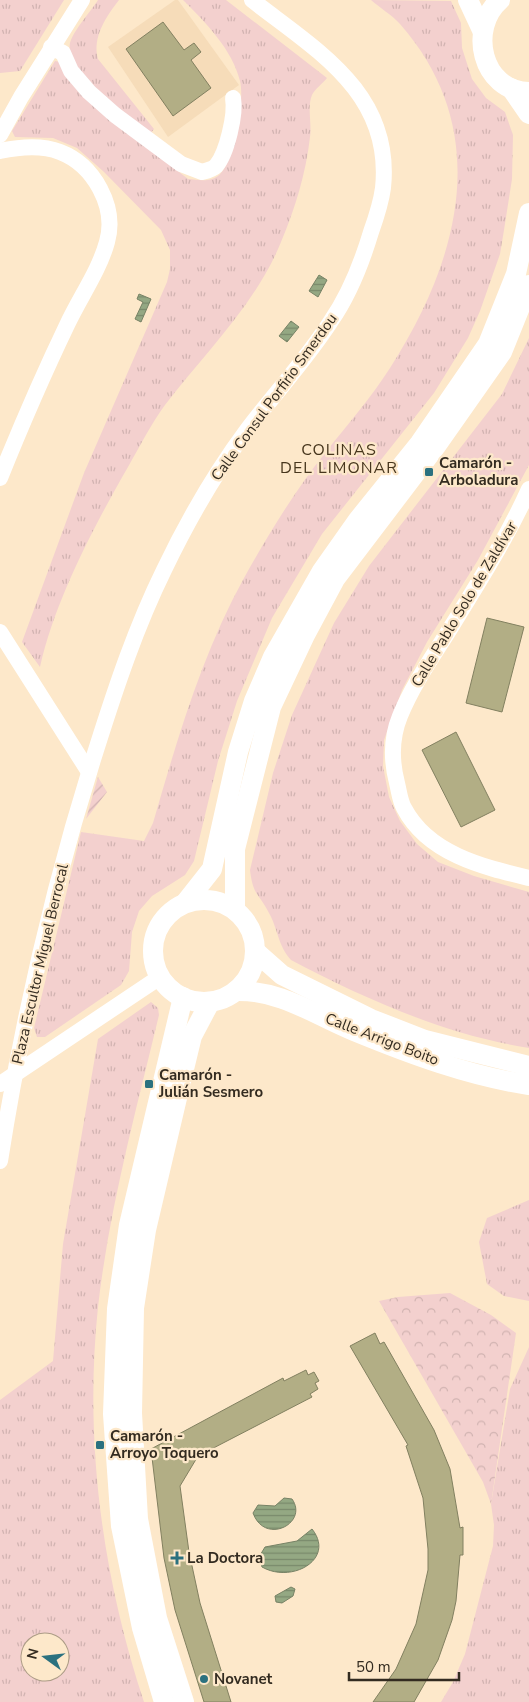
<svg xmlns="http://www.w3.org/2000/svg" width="529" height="1702" viewBox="0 0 529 1702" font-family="'Nunito Sans',sans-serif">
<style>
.built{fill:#f6dcb9}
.grass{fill:url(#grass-tufts);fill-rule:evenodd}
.park{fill:url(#park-crowns)}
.garden{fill:url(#garden-furrows)}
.water{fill:url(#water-rules);stroke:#778265}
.building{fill:#b2ae85;stroke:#828060}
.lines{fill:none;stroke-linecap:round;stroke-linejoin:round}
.minor{stroke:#fff;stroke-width:16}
.major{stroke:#fff;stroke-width:20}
.poi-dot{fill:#2b717f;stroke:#fde8ca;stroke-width:2}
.labels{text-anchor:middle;stroke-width:4.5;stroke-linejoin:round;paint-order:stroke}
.street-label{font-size:15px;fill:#332b20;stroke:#fde8ca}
.poi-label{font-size:15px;font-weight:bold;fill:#332b20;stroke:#fde8ca;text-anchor:start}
.neighbourhood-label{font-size:16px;letter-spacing:1px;fill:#47361d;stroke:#fde8ca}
</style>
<defs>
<pattern id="grass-tufts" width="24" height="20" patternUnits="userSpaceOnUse" patternTransform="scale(1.25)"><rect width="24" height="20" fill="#f3d0ce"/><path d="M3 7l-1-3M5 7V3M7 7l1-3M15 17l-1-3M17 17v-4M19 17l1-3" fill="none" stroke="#d1b3b1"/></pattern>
<pattern id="park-crowns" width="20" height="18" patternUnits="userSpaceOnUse" patternTransform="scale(1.25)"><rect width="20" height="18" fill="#f3d0ce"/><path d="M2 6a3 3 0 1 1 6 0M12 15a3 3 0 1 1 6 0" fill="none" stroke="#d1b3b1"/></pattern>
<pattern id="garden-furrows" width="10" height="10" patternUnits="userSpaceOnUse" patternTransform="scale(1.25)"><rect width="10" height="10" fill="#f3d0ce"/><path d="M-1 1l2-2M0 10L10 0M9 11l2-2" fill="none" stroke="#d1b3b1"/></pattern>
<pattern id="water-rules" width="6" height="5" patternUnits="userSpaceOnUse" patternTransform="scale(1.25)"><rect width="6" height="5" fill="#94a883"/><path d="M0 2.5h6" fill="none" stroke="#79896b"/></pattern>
</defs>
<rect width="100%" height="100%" fill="#fde8ca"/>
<polygon class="built" points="175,0 178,0 239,85 168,137 108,47"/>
<g class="grass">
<polygon points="0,0 64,0 20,71 0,73"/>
<path d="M98,0H119C106,17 92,37 98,59L154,129L150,134C129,117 64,72 70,43C73,31 91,11 98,0Z"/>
<path d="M183,0H226L327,78C323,83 315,89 312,95C307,106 312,125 310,137C306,173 295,209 281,242C256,304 205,353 165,405C151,424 140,446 128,467C94,526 55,600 40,667L22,642L84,473L167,282L170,269V250L161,230L104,172L77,148L53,138L15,137L12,131L55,61L60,62L86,99L188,179C199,180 213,183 221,173C234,158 245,101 240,81C232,49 206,23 183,0Z"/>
<path d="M371,0L451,1L461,23L462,48L472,79L486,98L505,112L513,135L512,179L504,230L500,254L480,311L468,338L434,393L322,534L272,618L237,701L218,761L194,861L185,875L152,896L139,911L132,932L129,971L121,985L45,1037H37L34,1028L81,832L144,841L153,823C177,740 202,654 244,578C268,535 294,492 325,453C347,425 371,398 390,368C460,259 494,131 400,24C392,15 380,8 371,0Z"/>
<path d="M529,338V465L478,560L427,642L402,690L384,740L383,766L389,797L400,821L417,844L438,862L474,876L529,892V1048C446,1035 365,999 291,960C278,946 278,929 269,913C259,893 253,896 250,870L273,773L292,715L334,623L369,566L502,394Z"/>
<path d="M151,1002L158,1008L159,1015C136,1111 109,1209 98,1307C84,1441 102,1575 144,1702H0V1400L53,1361L63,1244L98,1039ZM30,1642H60V1672H30Z"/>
<polygon points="529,1200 529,1301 504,1296 487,1284 479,1242 487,1218"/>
<polygon points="529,1347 529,1702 441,1702 453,1682 465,1654 493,1546 494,1525 491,1504 510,1389"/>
</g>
<polygon class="park" points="450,1293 491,1315 516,1333 491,1504 483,1482 379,1301 398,1297"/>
<polygon class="garden" points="98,777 107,792 86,819"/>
<g class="water">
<polygon points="319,275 327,280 318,297 309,291"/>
<polygon points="139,294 151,299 141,322 135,319 143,302 137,299"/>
<polygon points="291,321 299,327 287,342 279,336"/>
<path d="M284,1498L292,1499C309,1523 265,1546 253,1513L258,1505L275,1506Z"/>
<path d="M312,1529C336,1559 292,1584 262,1567L259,1557L265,1547L297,1541Z"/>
<polygon points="291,1587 295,1589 293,1596 282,1603 276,1602 275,1596"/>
</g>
<g class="building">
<polygon points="163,22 184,50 194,43 201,52 191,60 211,88 173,116 126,49"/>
<polygon points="487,618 524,627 502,712 466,703"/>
<polygon points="456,732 495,810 461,827 422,750"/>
<polygon points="375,1333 380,1344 384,1342 434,1430 450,1469 460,1528 463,1527 463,1555 460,1555 456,1601 452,1620 438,1660 414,1702 373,1702 396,1669 416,1624 428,1570 428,1549 423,1498 406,1446 408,1445 350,1346"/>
<polygon points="306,1370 308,1375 314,1372 319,1381 315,1383 318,1389 310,1394 312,1397 198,1456 180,1486 189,1552 200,1603 231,1702 204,1702 175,1610 164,1558 151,1449 283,1378 284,1381"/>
</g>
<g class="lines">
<g class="minor">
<path d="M51,47L63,53L71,71L89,92L115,115L181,164L202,172C206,171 213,169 216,166C227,153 236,114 233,98"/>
<polyline points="0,135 21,97 82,0"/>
<path d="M0,151C19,147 42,145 60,152C94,165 117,207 107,242C99,271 80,297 67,325C43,375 21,426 0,478"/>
<path d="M529,489C508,536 480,580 453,624C434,655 414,682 400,716C391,738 391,760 397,783C399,791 400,801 404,808C428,854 483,867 529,878"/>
<polyline points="0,632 89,772"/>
<polyline points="0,1084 160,977"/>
<path d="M0,1161C22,1021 54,882 97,747C116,687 136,627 164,570C187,522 215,473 247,430C275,393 306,360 331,321C349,295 362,262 371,232C376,218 381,203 383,188C393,93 316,50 252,0"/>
</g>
<g class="major">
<polyline points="468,0 482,30"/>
<path d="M500,0C468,28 481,91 529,92"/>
<polyline points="511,88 529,114"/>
<circle cx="204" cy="951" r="51"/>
<polyline points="186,902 212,869 238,752 254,701 273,657 322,571 358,520 420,443 488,344 516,274 529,213"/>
<polyline points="235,909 235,849 271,707 305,635 335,579 436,446 502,352 529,285"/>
<polyline points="256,952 282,975 371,1019 425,1040 529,1066"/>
<path d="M236,991C281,990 313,1014 354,1031C410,1054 469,1076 529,1085"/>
<polyline points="164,1702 142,1628 121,1526 113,1414 117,1309 129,1225 183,997"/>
<polyline points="184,1702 157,1618 138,1519 132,1413 134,1308 146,1230 177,1098 192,1036 210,1002"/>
</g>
</g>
<g class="poi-dot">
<rect x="424" y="467" width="10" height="10" rx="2.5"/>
<rect x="144" y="1079" width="10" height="10" rx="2.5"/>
<rect x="95" y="1440" width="10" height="10" rx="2.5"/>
<path d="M174.5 1550.5h5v5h5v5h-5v5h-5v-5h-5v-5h5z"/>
<circle cx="204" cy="1679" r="5"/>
</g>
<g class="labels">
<g class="street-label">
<text transform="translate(274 397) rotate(-54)" y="5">Calle Consul Porfirio Smerdou</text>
<text transform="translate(464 604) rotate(-59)" y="5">Calle Pablo Solo de Zaldívar</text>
<text transform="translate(40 964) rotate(-77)" y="5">Plaza Escultor Miguel Berrocal</text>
<text transform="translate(382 1039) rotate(21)" y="5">Calle Arrigo Boito</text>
</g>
<g class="poi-label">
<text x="439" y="468">Camarón -<tspan x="439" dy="17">Arboladura</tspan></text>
<text x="159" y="1080">Camarón -<tspan x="159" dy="17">Julián Sesmero</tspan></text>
<text x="110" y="1441">Camarón -<tspan x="110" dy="17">Arroyo Toquero</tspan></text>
<text x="187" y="1563">La Doctora</text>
<text x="214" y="1684">Novanet</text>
</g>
<g class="neighbourhood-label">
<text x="339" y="455">COLINAS<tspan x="339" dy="18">DEL LIMONAR</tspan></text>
</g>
</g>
<g transform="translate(45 1657) rotate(285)"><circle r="24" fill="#fde8ca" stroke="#ac9c86"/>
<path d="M0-4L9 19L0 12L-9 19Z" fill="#2b717f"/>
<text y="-8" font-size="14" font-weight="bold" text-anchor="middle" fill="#332b20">N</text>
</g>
<path d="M349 1672v8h110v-8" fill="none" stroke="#332b20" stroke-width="2.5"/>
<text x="356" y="1672" font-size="15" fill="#332b20" stroke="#fde8ca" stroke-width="4" paint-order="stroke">50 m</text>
</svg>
